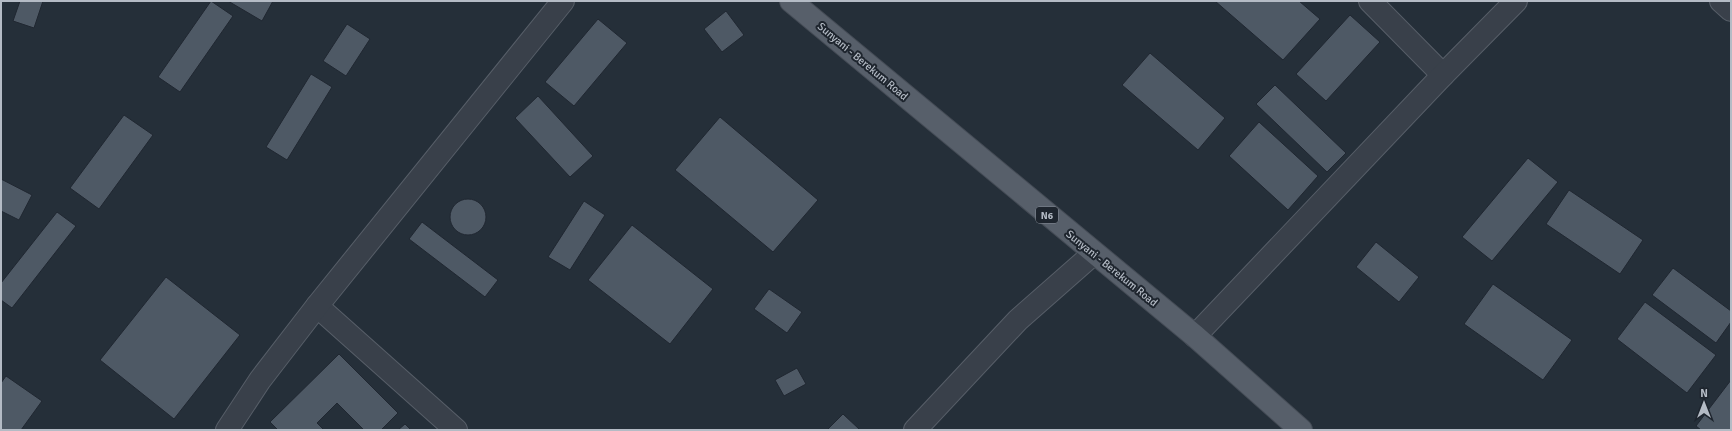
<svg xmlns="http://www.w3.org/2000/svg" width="1732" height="431" viewBox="0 0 1732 431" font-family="Signika,sans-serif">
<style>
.building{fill:#4e5965;stroke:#202731}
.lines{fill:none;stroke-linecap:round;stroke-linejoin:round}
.minor-casing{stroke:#575e68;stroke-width:24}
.major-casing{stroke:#454c56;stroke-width:24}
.minor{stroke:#39404a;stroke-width:22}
.major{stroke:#575f6a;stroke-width:22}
.labels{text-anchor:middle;stroke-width:4;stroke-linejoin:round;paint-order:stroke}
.shield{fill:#1e252e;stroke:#878e98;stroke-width:1}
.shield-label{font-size:10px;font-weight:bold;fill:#b4bbc5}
.street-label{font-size:11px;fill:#b4bbc5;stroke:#1e252e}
</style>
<rect width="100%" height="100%" fill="#252f39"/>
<g class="building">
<polygon points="20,1 43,1 34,28 13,21"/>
<polygon points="211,1 233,16 180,92 158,77"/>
<polygon points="228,1 273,1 262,21"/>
<polygon points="1215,1 1299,1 1320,19 1283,60"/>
<polygon points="726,11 744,35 722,52 704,29"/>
<polygon points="1350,15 1380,42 1326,101 1296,74"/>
<polygon points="598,19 627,43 574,106 545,82"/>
<polygon points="347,24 370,39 346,76 323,61"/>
<polygon points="1150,53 1225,118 1198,150 1122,85"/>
<polygon points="311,74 332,87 287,160 266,147"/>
<polygon points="1275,85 1346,153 1327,172 1256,104"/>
<polygon points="538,96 593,156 570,177 515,118"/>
<polygon points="124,115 153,135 99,209 70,188"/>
<polygon points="720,117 818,200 773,252 675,170"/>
<polygon points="1259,122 1318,176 1288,210 1229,156"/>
<polygon points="1528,158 1558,182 1492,261 1462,237"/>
<polygon points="1,179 32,195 19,220 1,211"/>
<polygon points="1569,190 1643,240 1620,274 1546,224"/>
<circle cx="468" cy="217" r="18"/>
<polygon points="584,201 605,215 570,270 548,257"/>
<polygon points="57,212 76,226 12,308 1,300 1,283"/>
<polygon points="422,222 498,280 485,297 409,239"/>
<polygon points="632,225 713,289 670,344 588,280"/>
<polygon points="1376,242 1419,277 1399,302 1356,267"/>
<polygon points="1673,268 1731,311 1731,322 1716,343 1652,295"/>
<polygon points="166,277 240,335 174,419 100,360"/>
<polygon points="1493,284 1572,340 1543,380 1464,324"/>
<polygon points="769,289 802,312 787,333 754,309"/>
<polygon points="1645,302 1716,355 1687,393 1617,339"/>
<polygon points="339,354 398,413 381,430 364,430 337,403 317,423 324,430 278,430 270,422"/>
<polygon points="797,368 806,384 784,396 775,380"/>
<polygon points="6,376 42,401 21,430 1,430 1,383"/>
<polygon points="1731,380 1731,430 1701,430 1696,426"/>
<polygon points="843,414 859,429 858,430 827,430"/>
<polygon points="405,424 411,430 398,430"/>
</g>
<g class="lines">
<g class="minor-casing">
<g id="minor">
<polyline points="1370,1 1443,75"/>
<polyline points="1721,1 1731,10"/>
<polyline points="317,306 456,430"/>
<polyline points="1195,336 1443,75 1516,1"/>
<polyline points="227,430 260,380 317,306 563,1"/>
<polyline points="915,430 1018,320 1093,254"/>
</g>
</g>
<g class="major-casing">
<polyline id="major" points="791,1 1195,336 1301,430"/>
</g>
<use href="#minor" class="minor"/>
<use href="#major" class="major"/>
</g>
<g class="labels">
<rect class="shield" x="1036" y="207" width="22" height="16" rx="3"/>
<g class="shield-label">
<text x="1047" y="219">N6</text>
</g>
<g class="street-label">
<text transform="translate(863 61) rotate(40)" y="4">Sunyani - Berekum Road</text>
<text transform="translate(1112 268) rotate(39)" y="4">Sunyani - Berekum Road</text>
</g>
</g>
<rect width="1732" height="431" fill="none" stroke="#b4bbc5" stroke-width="4"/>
<g transform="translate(1704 403)" stroke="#1e252e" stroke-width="3" paint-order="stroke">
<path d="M0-3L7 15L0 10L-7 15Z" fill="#b4bbc5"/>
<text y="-6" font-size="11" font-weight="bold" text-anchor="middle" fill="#b4bbc5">N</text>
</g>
</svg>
